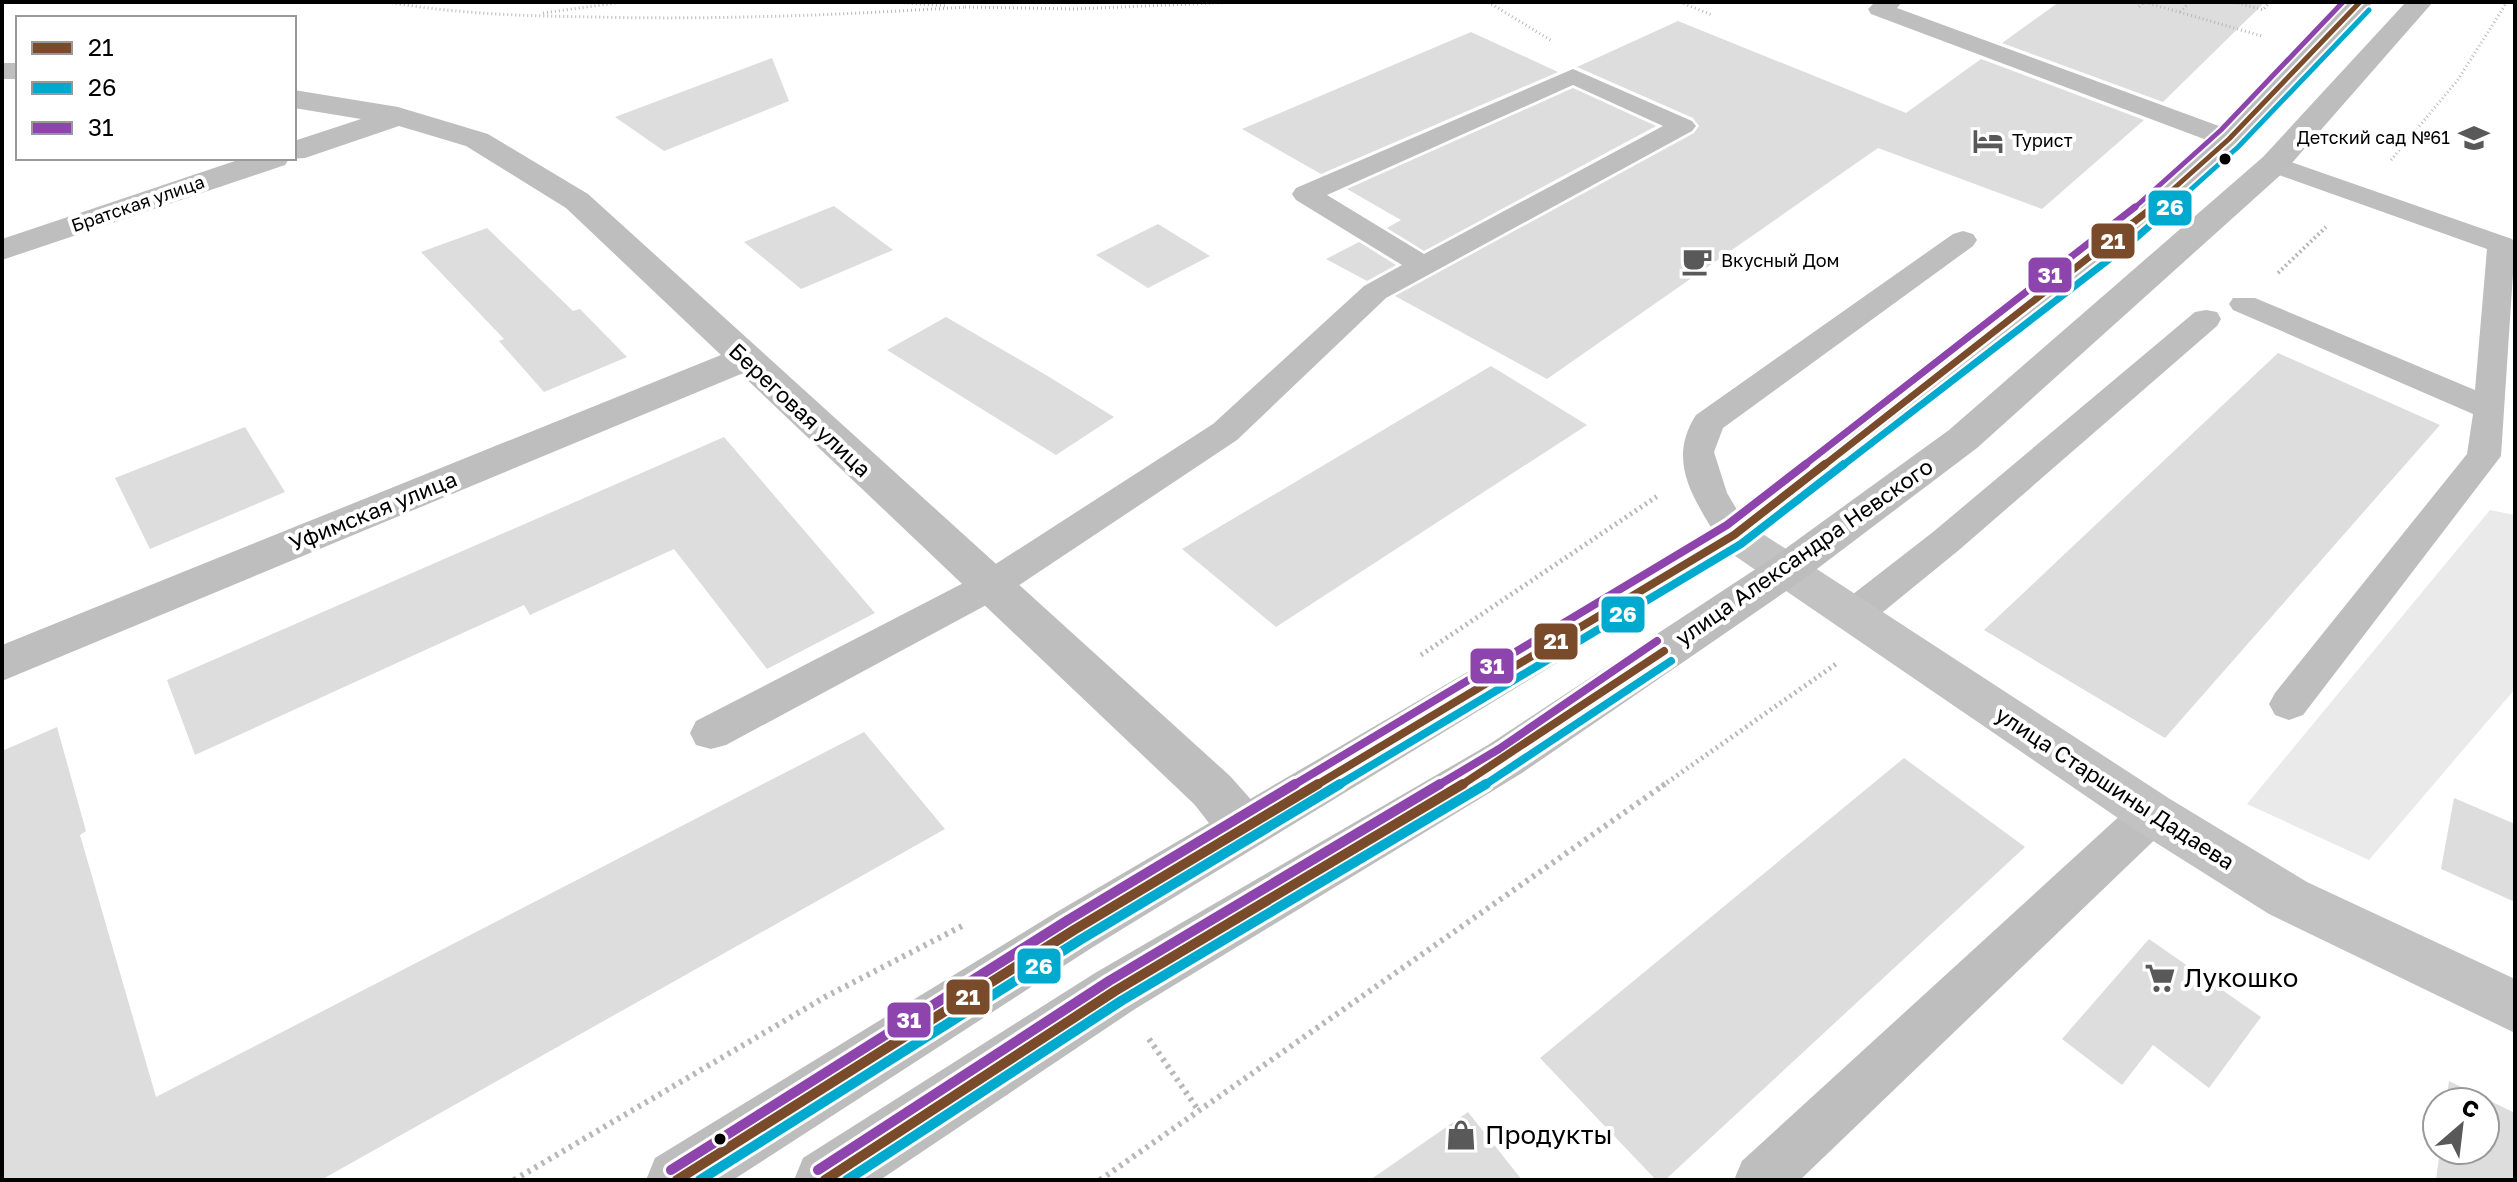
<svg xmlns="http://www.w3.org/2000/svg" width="2517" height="1182" viewBox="0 0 2517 1182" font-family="'Golos Text',sans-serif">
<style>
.green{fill:#eaeaea}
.building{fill:#ddd}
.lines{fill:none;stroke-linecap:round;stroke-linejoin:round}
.path-far3{stroke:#b8b8b8;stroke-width:3;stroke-dasharray:1 3;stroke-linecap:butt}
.path-far2{stroke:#b8b8b8;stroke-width:4;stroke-dasharray:2 3;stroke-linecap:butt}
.path-far1{stroke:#b8b8b8;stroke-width:5;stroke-dasharray:2 4;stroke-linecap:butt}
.path{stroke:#b8b8b8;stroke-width:6;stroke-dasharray:3 5;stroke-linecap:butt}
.lane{fill:#bebebe;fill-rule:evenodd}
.street{fill:#bebebe;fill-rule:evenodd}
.secondary{fill:#c2c2c2;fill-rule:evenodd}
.primary{fill:#bdbdbd;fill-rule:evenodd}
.bus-1-far3-casing{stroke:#fff;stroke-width:9}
.bus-1-far2-casing{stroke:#fff;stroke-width:12}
.bus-1-far1-casing{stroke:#fff;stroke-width:14}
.bus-1-casing{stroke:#fff;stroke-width:16}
.bus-2-far3-casing{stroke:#fff;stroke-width:9}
.bus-2-far2-casing{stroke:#fff;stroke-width:12}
.bus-2-far1-casing{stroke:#fff;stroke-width:14}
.bus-2-casing{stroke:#fff;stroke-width:16}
.bus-3-far3-casing{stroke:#fff;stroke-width:9}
.bus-3-far2-casing{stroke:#fff;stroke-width:12}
.bus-3-far1-casing{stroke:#fff;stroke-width:14}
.bus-3-casing{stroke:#fff;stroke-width:16}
.bus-1-far3{stroke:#7a4b2a;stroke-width:5}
.bus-1-far2{stroke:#7a4b2a;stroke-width:7}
.bus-1-far1{stroke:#7a4b2a;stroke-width:8}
.bus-1{stroke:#7a4b2a;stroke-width:10}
.bus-2-far3{stroke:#00a9ce;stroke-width:5}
.bus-2-far2{stroke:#00a9ce;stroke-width:7}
.bus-2-far1{stroke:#00a9ce;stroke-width:8}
.bus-2{stroke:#00a9ce;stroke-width:10}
.bus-3-far3{stroke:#8e44ad;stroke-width:5}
.bus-3-far2{stroke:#8e44ad;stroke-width:7}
.bus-3-far1{stroke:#8e44ad;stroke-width:8}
.bus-3{stroke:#8e44ad;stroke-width:10}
.bus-dot{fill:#000;stroke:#fff;stroke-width:3}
.labels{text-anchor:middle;stroke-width:8;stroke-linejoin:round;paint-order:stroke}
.far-poi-label{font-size:18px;fill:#000;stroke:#fff;text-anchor:start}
.far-street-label{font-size:18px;fill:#000;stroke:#fff}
.street-label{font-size:22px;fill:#000;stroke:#fff}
.near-poi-label{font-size:26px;fill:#000;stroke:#fff;text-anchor:start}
.line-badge{stroke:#fff;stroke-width:3}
.badge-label{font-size:22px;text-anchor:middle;font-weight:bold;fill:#fff}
</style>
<rect width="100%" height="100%" fill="#fff"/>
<polygon class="green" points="2490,510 2515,515 2515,689 2369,860 2247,804"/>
<g class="building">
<polygon points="2059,2 2265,2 2163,102 2002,43"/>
<polygon points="1678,21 1906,113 1981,59 2144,120 2042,209 1878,148 1547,379 1395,296 1694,133 1699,126 1693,118 1577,67"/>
<polygon points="1471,32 1558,72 1321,174 1242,129"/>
<polygon points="772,58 789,101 664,151 615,117"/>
<polygon points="1573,88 1656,126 1424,251 1387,228 1401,220 1347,189"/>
<polygon points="834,206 893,250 801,289 744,242"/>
<polygon points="1158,224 1210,256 1148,288 1096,255"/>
<polygon points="487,228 573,311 580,309 627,357 544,392 499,341 504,339 421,252"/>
<polygon points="1359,242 1396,265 1367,281 1326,259"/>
<polygon points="946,317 1046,375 1114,417 1056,455 887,350"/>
<polygon points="2278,353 2440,425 2165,738 1984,630"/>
<polygon points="1491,366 1587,425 1276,627 1182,549"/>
<polygon points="245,427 285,492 150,549 115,478"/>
<polygon points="724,437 875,613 767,669 674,549 530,615 524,605 195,755 167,680"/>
<polygon points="57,727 86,831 80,835 156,1097 864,732 945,829 321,1180 2,1180 2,751"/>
<polygon points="1904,758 2025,847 1665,1180 1656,1180 1540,1058"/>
<polygon points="2454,798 2515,824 2515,902 2441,869"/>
<polygon points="2149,939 2261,1017 2209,1088 2153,1045 2122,1085 2062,1039"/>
<polygon points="2449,1081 2515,1113 2515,1180 2436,1180 2440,1150 2485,1150 2485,1102 2446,1102"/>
<polygon points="1468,1112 1522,1180 1370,1180"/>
</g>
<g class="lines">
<g class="path-far3">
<path d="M388,2C456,14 525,16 594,17C719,20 842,15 966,7"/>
<polyline points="896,2 947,6"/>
<polyline points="1488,2 1552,41"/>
<polyline points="1680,2 1712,15"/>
<polyline points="2234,2 2263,10 2270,2"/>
<polyline points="965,7 1075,9 1237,2"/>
<polyline points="2139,7 2144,2 2262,36"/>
<polyline points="2180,12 2190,2"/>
<polyline points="543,13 623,2"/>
<polyline points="2391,160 2457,81 2507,2"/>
</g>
<polyline class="path-far2" points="2278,273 2326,227"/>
<g class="path-far1">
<polyline points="1421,655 1659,495"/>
<polyline points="1662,786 1836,664"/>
</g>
<g class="path">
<polyline points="1149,1039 1199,1111"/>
<polyline points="514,1180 825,997 962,926"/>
<polyline points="1100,1180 1665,784"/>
</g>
<g class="lane">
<polygon points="1875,2 1902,2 1897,8 2238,133 2242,139 2238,145 2220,145 1871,14 1868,9"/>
<path d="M1573,69L1692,121L1696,126L1692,131L1386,298L1237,440L1003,596L726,745L711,749L696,745L690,733L696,721L977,576L1213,424L1364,286L1402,265L1296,200L1292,194L1296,188ZM1573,85L1663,126L1424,254L1327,195Z"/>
<polygon points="2274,156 2512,239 2515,243 2501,456 2303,715 2289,720 2275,715 2269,704 2275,693 2467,454 2473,414 2233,310 2229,304 2233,298 2255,298 2475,390 2487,249 2265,170 2261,164 2265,158"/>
<path d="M1963,231L1973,234L1977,240L1973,246L1723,428L1714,452L1727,493L1752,535L1747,544L1734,548L1721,544C1696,501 1665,463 1696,415L1953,234Z"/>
<polygon points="2206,310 2217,312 2221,319 2217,326 1959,550 1867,625 1853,629 1839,625 1834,615 1839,605 1933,532 2195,312"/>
<polygon points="2152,796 2168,801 2174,814 2168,827 1800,1180 1734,1180 1742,1161 2136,801"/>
</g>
<g class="street">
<rect x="2" y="63" width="16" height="16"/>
<path d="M294,90L398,107L488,134L588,194L1230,776L1263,813L1271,828L1263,843C1226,856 1216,830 1194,804L741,374L2,681V645L721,355L566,208L466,146L399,126L305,158L289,159L285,165L2,260V239L244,158H294V141L361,119L294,108Z"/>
</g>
<polygon class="secondary" points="1734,520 1749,525 2170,799 2307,882 2515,979 2515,1033 2269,914 2134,829 1719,545 1713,535 1719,525"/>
<g class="primary">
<polygon points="2345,2 2373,2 2240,145 2133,242 1749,545 1093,947 733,1180 646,1180 655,1158 1055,913 1719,525 2109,228 2218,133"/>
<polygon points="2406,2 2433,2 2285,171 1977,448 1801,581 1522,773 1135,1009 880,1180 794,1180 803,1158 1095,973 1488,745 1771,559 1949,430 2263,157"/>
</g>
<g class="bus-1-far3-casing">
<polyline id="bus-1-far3" points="2151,209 2229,139 2360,2"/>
</g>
<g class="bus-1-far2-casing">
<polyline id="bus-1-far2" points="1823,466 2153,207"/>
</g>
<g class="bus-1-far1-casing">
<g id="bus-1-far1">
<polyline points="1315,786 1734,535 1825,464"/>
<polyline points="1460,786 1664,651"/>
</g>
</g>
<g class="bus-1-casing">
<g id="bus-1">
<polyline points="677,1180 1074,930 1318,784"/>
<polyline points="825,1180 1115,991 1463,784"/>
</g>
</g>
<g class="bus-2-far3-casing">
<polyline id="bus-2-far3" points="2169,209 2238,147 2369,10"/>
</g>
<g class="bus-2-far2-casing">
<polyline id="bus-2-far2" points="1842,466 2129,244 2171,207"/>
</g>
<g class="bus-2-far1-casing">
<g id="bus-2-far1">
<polyline points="1337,786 1741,544 1844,464"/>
<polyline points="1483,786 1671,661"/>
</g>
</g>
<g class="bus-2-casing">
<g id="bus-2">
<polyline points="700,1180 1080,940 1340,784"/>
<polyline points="847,1180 1121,1001 1486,784"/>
</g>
</g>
<g class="bus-3-far3-casing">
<polyline id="bus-3-far3" points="2133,209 2221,130 2343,2"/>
</g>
<g class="bus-3-far2-casing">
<polyline id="bus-3-far2" points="1803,466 2135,207"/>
</g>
<g class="bus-3-far1-casing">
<g id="bus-3-far1">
<polyline points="1292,786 1727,525 1806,464"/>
<polyline points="1437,786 1499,749 1657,641"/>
</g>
</g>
<g class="bus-3-casing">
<g id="bus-3">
<polyline points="671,1170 1068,920 1295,784"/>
<polyline points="818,1170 1109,981 1440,784"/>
</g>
</g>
<use href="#bus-1-far3" class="bus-1-far3"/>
<use href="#bus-1-far2" class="bus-1-far2"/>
<use href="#bus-1-far1" class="bus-1-far1"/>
<use href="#bus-1" class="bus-1"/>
<use href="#bus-2-far3" class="bus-2-far3"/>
<use href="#bus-2-far2" class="bus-2-far2"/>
<use href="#bus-2-far1" class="bus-2-far1"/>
<use href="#bus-2" class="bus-2"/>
<use href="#bus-3-far3" class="bus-3-far3"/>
<use href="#bus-3-far2" class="bus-3-far2"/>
<use href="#bus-3-far1" class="bus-3-far1"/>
<use href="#bus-3" class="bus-3"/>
</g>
<defs>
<g id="school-bare" transform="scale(2.4)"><path d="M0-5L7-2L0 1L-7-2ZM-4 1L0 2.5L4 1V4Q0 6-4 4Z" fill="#595959" stroke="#fff" stroke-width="2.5" paint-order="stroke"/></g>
<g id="hotel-bare" transform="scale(2.4)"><path d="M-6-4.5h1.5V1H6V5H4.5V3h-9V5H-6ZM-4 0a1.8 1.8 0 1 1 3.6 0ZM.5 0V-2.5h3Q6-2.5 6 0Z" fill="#595959" stroke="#fff" stroke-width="2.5" paint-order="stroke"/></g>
<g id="cafe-bare" transform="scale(2.4)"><path d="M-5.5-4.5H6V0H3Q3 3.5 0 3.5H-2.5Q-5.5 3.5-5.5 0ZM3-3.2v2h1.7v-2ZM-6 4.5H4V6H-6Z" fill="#595959" stroke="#fff" stroke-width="2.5" paint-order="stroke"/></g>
<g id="supermarket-bare" transform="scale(2.4)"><path d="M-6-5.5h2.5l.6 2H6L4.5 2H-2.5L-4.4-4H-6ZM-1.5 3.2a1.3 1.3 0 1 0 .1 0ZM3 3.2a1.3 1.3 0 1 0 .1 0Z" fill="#595959" stroke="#fff" stroke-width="2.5" paint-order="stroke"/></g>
<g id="shop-bare" transform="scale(2.4)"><path d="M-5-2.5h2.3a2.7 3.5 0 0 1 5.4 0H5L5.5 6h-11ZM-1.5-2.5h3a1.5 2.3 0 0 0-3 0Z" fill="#595959" stroke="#fff" stroke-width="2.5" paint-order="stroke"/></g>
</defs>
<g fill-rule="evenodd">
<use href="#school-bare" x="2474" y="138"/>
<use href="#hotel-bare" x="1988" y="141"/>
<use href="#cafe-bare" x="1697" y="261"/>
<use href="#supermarket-bare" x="2160" y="978"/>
<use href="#shop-bare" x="1461" y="1135"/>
</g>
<g class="bus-dot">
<circle cx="2225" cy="159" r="7"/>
<circle cx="720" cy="1139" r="7"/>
</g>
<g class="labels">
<g class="far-poi-label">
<text x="2450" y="144" text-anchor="end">Детский сад №61</text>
<text x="2012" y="147">Турист</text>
<text x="1721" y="267">Вкусный Дом</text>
</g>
<g class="far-street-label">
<text transform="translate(138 204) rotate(-19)" y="6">Братская улица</text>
</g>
<g class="street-label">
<text transform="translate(800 410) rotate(43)" y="8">Береговая улица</text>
<text transform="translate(373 511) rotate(-22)" y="8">Уфимская улица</text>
<text transform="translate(1804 552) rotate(-35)" y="8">улица Александра Невского</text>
<text transform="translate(2115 788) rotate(33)" y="8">улица Старшины Дадаева</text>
</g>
<g class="near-poi-label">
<text x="2184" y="987">Лукошко</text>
<text x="1485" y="1144">Продукты</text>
</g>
</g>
<g class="line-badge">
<rect x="2147" y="189" width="46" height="38" rx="8" fill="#00a9ce"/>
<rect x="2090" y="222" width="46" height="38" rx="8" fill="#7a4b2a"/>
<rect x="2027" y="256" width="46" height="38" rx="8" fill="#8e44ad"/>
<rect x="1600" y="595" width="46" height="39" rx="8" fill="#00a9ce"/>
<rect x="1533" y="622" width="46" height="39" rx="8" fill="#7a4b2a"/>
<rect x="1469" y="647" width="46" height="38" rx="8" fill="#8e44ad"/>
<rect x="1016" y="947" width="46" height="38" rx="8" fill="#00a9ce"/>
<rect x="945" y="978" width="46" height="38" rx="8" fill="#7a4b2a"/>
<rect x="886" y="1001" width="46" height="38" rx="8" fill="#8e44ad"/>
</g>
<g class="badge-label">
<text x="2170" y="215">26</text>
<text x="2113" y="249">21</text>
<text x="2050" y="283">31</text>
<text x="1623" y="622">26</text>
<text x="1556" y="649">21</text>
<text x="1492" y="674">31</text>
<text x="1039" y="974">26</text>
<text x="968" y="1005">21</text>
<text x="909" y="1028">31</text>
</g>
<rect width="2517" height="1182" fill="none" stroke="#000000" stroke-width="8"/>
<rect x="16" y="16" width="280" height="144" fill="#ffffff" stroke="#999999" stroke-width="2"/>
<rect x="32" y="42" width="40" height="12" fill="#7a4b2a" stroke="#999999" stroke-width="2"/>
<text x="88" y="56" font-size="24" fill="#000000">21</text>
<rect x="32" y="82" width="40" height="12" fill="#00a9ce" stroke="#999999" stroke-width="2"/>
<text x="88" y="96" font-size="24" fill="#000000">26</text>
<rect x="32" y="122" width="40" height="12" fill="#8e44ad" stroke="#999999" stroke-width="2"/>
<text x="88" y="136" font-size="24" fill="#000000">31</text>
<g transform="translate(2461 1126) rotate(28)"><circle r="38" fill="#ffffff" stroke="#999999" stroke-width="2"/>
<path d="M0-6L14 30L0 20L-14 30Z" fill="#595959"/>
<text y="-12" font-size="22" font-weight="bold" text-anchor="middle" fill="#000000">С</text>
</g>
</svg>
